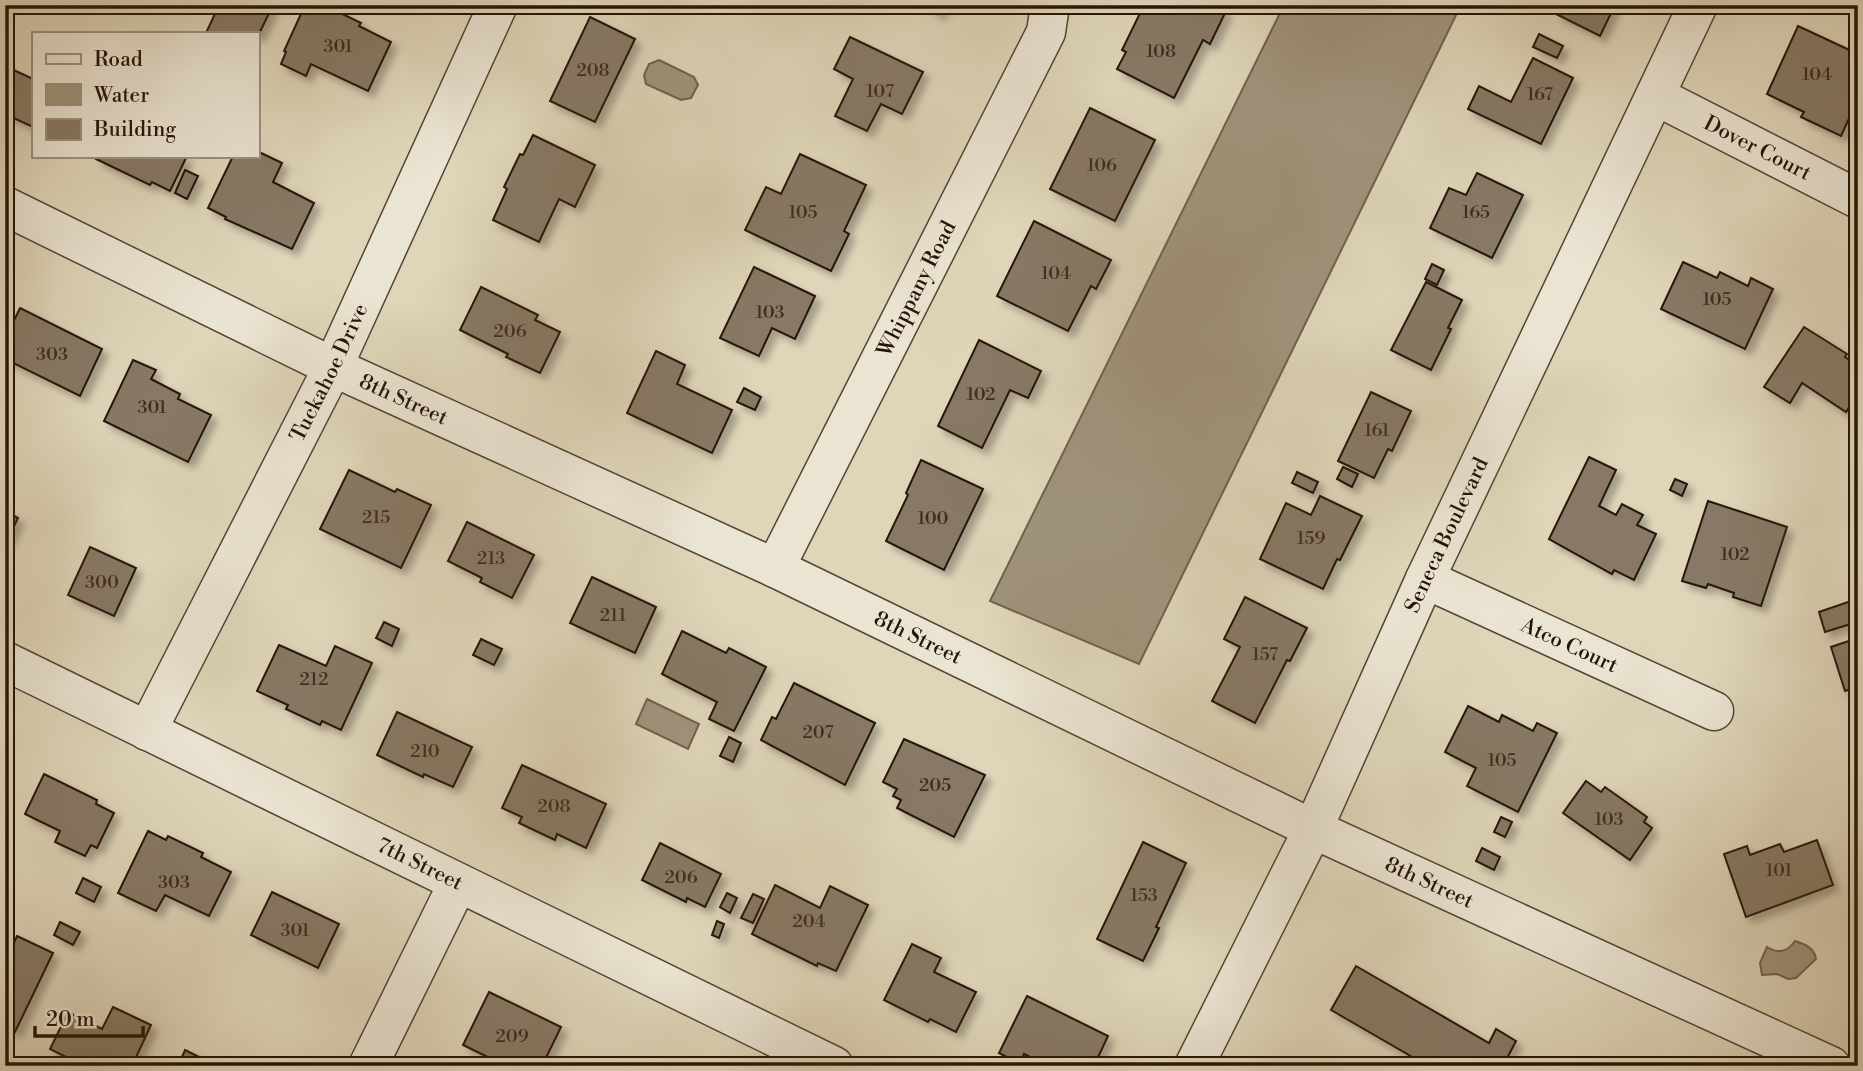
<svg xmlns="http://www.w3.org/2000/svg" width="1863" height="1071" viewBox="0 0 1863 1071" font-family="'Libre Bodoni',serif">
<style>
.water{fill:#a0947d;stroke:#70614e;stroke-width:2}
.building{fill:#877965;stroke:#271408;stroke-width:2;filter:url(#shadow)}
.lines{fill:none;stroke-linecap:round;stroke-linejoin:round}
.minor-casing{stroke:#554434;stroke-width:41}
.tertiary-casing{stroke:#554434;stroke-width:41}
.minor{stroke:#eae4d2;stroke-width:38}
.tertiary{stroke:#eae4d2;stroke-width:38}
.labels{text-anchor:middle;stroke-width:7;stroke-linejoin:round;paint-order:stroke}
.number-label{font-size:18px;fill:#3f2d1f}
.street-label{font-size:21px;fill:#271408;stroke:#eae4d2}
</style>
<defs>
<filter id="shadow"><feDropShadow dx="6" dy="6" stdDeviation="3.5" flood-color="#0004"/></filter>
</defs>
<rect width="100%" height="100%" fill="#dfd6ba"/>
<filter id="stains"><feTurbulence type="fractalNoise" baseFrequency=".00286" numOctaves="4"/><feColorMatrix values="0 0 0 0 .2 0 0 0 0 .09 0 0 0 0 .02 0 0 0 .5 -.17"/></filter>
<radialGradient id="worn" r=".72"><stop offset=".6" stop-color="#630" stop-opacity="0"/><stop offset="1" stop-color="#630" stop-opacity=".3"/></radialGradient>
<g class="water">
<polygon points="1284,5 1461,5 1139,664 990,601"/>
<polygon points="659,60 694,77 698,85 691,98 681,100 646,84 644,75 649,64"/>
<polygon points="647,699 699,724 688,749 636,724"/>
<path d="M1795,941C1804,944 1814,947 1816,959L1796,978L1788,979L1777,974L1762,975L1760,963L1767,947C1779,954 1787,952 1795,941Z"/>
</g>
<g class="building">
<polygon points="219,5 273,5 257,38 257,33 206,33"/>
<polygon points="305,5 334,5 332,9 361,23 359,26 391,42 368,91 311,64 306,76 281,64 286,52 284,51"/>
<polygon points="928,5 945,5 938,14"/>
<polygon points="1144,5 1220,5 1219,7 1226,11 1210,44 1203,40 1174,98 1117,69 1126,52 1122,50"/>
<polygon points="1560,5 1615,5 1600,36 1556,14"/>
<polygon points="590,17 635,39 595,122 550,101"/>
<polygon points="1798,26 1858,54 1858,99 1841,136 1801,117 1804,112 1767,94"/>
<polygon points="1539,34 1563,46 1557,58 1533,47"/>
<polygon points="850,37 923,72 902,114 881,104 867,131 835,116 853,79 834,69"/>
<polygon points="1533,58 1573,78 1541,144 1468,109 1479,86 1511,102"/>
<polygon points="5,66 33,79 33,127 5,114"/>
<polygon points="1090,108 1155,140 1115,221 1050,189"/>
<polygon points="533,135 595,165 575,207 559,199 539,242 493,220 507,189 504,187 520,154 523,155"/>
<polygon points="257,151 282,163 273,182 314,203 292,249 225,219 226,217 208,208 233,156 257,156"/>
<polygon points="800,154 866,185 844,231 849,234 831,271 745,230 766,187 781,194"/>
<polygon points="98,156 187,156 170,191 152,182 150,185 96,159"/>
<polygon points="185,170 198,176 187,199 175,193"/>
<polygon points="1477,173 1523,195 1492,258 1430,228 1449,188 1466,195"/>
<polygon points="1034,221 1111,260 1096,289 1091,286 1068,331 997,296"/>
<polygon points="1683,262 1717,278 1720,272 1748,286 1751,278 1773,289 1745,349 1661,309"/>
<polygon points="1432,264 1444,270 1437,285 1425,279"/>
<polygon points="754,267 815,296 795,339 772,328 759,356 720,338"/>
<polygon points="1426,282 1462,300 1448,328 1451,329 1431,370 1391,350"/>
<polygon points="481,287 538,315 535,320 560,332 540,373 506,357 508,354 460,330"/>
<polygon points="20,308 102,349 80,396 5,359 5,339"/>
<polygon points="1804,327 1847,354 1845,357 1858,366 1858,394 1846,412 1802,383 1790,403 1764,387"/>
<polygon points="979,340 1041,371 1028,398 1010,390 982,448 938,426"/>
<polygon points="656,351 685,365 677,384 732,410 712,453 627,413"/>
<polygon points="133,360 156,370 151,379 180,394 178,399 211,415 188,462 104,421"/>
<polygon points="744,388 761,397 755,410 737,402"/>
<polygon points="1371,392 1411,411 1392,451 1388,449 1374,478 1338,461"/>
<polygon points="1589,457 1616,470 1599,506 1616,515 1622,504 1643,515 1637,525 1656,534 1634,580 1614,570 1612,574 1549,539"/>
<polygon points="921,460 983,489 944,570 886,541 908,495 906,493"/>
<polygon points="1343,467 1358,474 1352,487 1337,479"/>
<polygon points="349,470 395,492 397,489 431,505 401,568 320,529"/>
<polygon points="1297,472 1318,482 1313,493 1292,483"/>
<polygon points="1675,479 1687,484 1682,496 1670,490"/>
<polygon points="1320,496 1362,516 1340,560 1337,559 1323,589 1260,559 1286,503 1311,515"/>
<polygon points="1708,501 1787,527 1761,606 1733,597 1734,593 1708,584 1706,588 1682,581"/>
<polygon points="5,511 18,518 5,545"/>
<polygon points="467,522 534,555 512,598 480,582 482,578 448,561"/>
<polygon points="90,547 136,568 114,616 68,595"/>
<polygon points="592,577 656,607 635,653 570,623"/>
<polygon points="1245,597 1307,628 1290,661 1287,660 1255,723 1212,701 1240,647 1224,639"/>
<polygon points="1851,601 1857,622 1825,632 1819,612"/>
<polygon points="384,622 399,629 392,646 376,638"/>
<polygon points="682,631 726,653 729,648 766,667 734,731 709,719 717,702 662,674"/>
<polygon points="1858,638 1858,701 1854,688 1845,691 1831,647"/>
<polygon points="481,639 502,649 494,665 473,655"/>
<polygon points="279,645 326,666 335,646 372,663 341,730 322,721 320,725 286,709 288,705 257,691"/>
<polygon points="794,683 875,723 845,785 761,740 772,717 776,719"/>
<polygon points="1468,706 1499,722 1502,715 1533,731 1537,723 1557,733 1518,812 1467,786 1476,768 1445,752"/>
<polygon points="397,712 472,747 453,787 424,774 423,777 377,755"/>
<polygon points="729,737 741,743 733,762 720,756"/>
<polygon points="904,739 985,775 954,837 897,808 901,800 893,796 897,789 883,782"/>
<polygon points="522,765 606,804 586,848 557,834 555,840 519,823 522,817 502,808"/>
<polygon points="44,774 97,800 96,804 114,813 97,848 91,845 85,856 55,842 60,831 25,814"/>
<polygon points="1586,781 1601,792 1605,787 1647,817 1644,822 1652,828 1630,860 1563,813"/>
<polygon points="1501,817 1512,822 1505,837 1494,832"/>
<polygon points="148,831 166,840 168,836 203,853 201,857 231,872 209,916 165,895 156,911 118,893"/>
<polygon points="1817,840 1833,885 1746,917 1724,854 1747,846 1750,855 1780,844 1784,852"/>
<polygon points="1143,842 1186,863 1156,927 1159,928 1143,961 1097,939"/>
<polygon points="660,843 721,874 705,907 687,898 686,902 642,880"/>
<polygon points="1482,848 1500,857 1494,870 1476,861"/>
<polygon points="83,878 101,887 94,902 76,893"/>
<polygon points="775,885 820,908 830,886 868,905 836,971 818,963 817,966 752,934"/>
<polygon points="272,892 339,924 318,968 251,935"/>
<polygon points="727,893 737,898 730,913 720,907"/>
<polygon points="753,894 764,899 753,923 741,918"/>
<polygon points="717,921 724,924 719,938 712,935"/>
<polygon points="60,922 80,932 73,945 54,935"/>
<polygon points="17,936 53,953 15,1032 5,1027 5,955 8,956"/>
<polygon points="912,944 941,958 934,972 976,992 956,1032 930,1019 928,1022 884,1000"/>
<polygon points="1356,966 1489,1043 1496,1029 1516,1041 1503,1066 1428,1066 1331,1010"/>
<polygon points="489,992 561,1027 542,1066 506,1066 463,1045"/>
<polygon points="1027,996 1108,1036 1094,1066 1061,1066 1055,1063 1053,1066 1048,1066 1024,1054 1020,1064 999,1053"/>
<polygon points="113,1007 151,1025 132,1066 84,1066 50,1049 68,1012 102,1029"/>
<polygon points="185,1050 217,1066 178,1066"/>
</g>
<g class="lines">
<g class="minor-casing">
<g id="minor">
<path id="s1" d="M1656,96L1858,199"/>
<path id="s2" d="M5,206L333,367L775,568L1313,829L1831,1066"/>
<path id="s3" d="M775,568L1046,32L1050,5"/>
<path id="s4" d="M1425,579L1714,711"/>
<path id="s5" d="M147,731L333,367L498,5"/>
<polyline points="368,1066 458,883"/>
<path id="s6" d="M1194,1066L1313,829L1425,579L1698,5"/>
</g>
</g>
<g class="tertiary-casing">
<g id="tertiary">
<path id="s7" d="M5,661L834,1066"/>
</g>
</g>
<use href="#minor" class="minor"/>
<use href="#tertiary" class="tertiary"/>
</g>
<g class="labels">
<g class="number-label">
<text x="338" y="52">301</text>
<text x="1161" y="57">108</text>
<text x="593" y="76">208</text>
<text x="1817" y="80">104</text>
<text x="880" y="97">107</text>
<text x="1540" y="100">167</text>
<text x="1102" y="171">106</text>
<text x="803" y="218">105</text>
<text x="1476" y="218">165</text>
<text x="1056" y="279">104</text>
<text x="1717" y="305">105</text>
<text x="770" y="318">103</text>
<text x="510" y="337">206</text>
<text x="52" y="360">303</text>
<text x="981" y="400">102</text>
<text x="152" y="413">301</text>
<text x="1377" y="436">161</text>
<text x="376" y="523">215</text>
<text x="933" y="524">100</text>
<text x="1311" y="544">159</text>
<text x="1735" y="560">102</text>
<text x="491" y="564">213</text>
<text x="102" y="588">300</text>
<text x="613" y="621">211</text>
<text x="1265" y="660">157</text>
<text x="314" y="685">212</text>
<text x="818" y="738">207</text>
<text x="425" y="757">210</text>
<text x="1502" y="766">105</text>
<text x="935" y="791">205</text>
<text x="554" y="812">208</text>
<text x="1609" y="825">103</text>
<text x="1779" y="876">101</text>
<text x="681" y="883">206</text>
<text x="174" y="888">303</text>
<text x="1144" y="901">153</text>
<text x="809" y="927">204</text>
<text x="295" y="936">301</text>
<text x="512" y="1042">209</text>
</g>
<g class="street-label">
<text dy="7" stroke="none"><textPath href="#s1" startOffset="114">Dover Court</textPath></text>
<text dy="7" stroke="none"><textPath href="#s3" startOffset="313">Whippany Road</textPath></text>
<text dy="7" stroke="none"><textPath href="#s5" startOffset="402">Tuckahoe Drive</textPath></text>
<text dy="7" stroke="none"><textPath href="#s2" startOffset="443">8th Street</textPath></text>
<text dy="7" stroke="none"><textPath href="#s6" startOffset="588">Seneca Boulevard</textPath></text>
<text dy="7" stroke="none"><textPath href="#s2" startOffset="1010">8th Street</textPath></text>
<text dy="7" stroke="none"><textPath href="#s4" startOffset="159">Atco Court</textPath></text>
<text dy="7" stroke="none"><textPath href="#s7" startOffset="462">7th Street</textPath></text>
<text dy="7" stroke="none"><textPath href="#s2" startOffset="1577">8th Street</textPath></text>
</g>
</g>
<rect width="1863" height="1071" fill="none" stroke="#dfd6ba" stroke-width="28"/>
<rect x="7" y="7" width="1849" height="1057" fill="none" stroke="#271408" stroke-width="3.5"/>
<rect x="14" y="14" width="1835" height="1043" fill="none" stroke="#271408" stroke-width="2"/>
<rect x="32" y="32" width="228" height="126" fill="#eae4d2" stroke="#9c9181" stroke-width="2"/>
<rect x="46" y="54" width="35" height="10" fill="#eae4d2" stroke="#9c9181" stroke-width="2"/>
<text x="94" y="66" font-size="21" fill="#271408">Road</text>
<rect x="46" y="84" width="35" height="21" fill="#a0947d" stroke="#9c9181" stroke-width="2"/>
<text x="94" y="102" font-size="21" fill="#271408">Water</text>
<rect x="46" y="119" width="35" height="21" fill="#877965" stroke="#9c9181" stroke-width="2"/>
<text x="94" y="136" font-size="21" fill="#271408">Building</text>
<path d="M35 1026v10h108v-10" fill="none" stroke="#271408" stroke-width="3.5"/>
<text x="46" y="1026" font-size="21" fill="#271408" stroke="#eae4d2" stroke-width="5" paint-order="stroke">20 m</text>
<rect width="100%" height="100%" filter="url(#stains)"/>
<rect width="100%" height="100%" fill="url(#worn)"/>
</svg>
